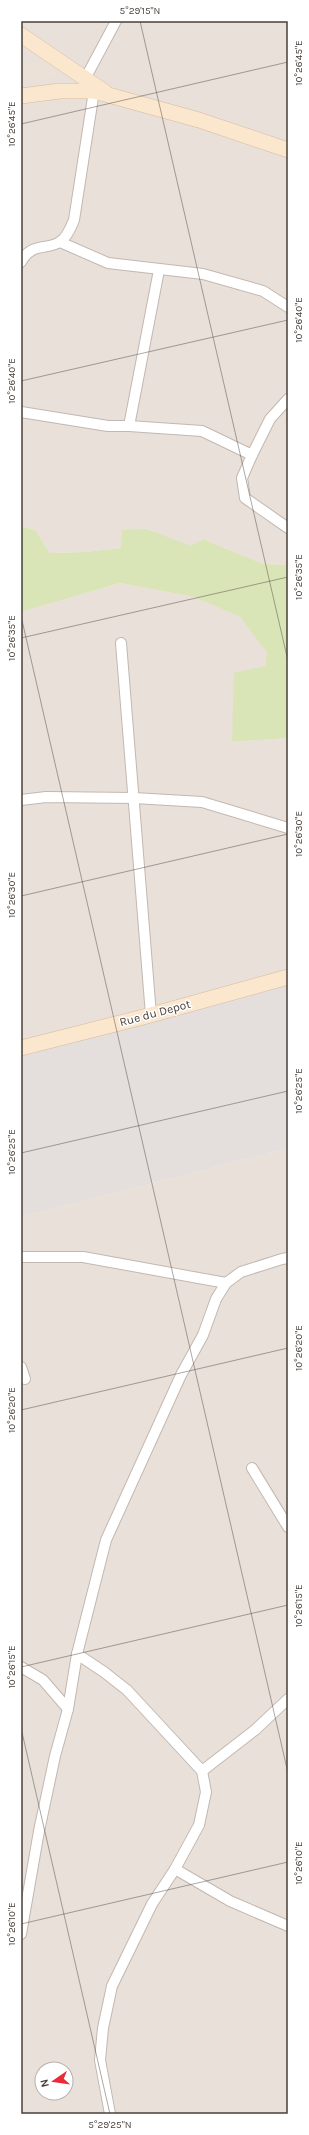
<svg xmlns="http://www.w3.org/2000/svg" width="309" height="2135" viewBox="0 0 309 2135" font-family="Karla,sans-serif">
<style>
.residential{fill:#e8e0d9;fill-rule:evenodd}
.industrial{fill:#e4dfdc}
.education{fill:#ece1d6}
.green{fill:#dae5b7}
.lines{fill:none;stroke-linecap:round;stroke-linejoin:round}
.street-casing{stroke:#c2b8b1;stroke-width:12}
.secondary-casing{stroke:#d4bb9f;stroke-width:16}
.street{stroke:#fff;stroke-width:10}
.secondary{stroke:#fbe6ce;stroke-width:15}
.ticks{fill:none;stroke:#483f39;stroke-width:1;stroke-opacity:0.45}
.labels{text-anchor:middle;stroke-width:3;stroke-linejoin:round;paint-order:stroke}
.street-label{font-size:12px;fill:#483f39;stroke:#fff}
.neatline{fill:none;stroke:#483f39;stroke-width:1.5}
.ticks-label{font-size:10px;text-anchor:middle;fill:#483f39}
</style>
<rect width="100%" height="100%" fill="#f4efeb"/>
<g class="residential">
<polygon points="21,21 288,21 288,565 263,564 203,539 191,547 147,529 121,548 85,552 50,553 35,530 21,526"/>
<polygon points="120,583 194,597 240,617 267,653 265,666 232,742 288,738 288,984 21,1056 21,612"/>
<path d="M288,1148V2114H21V1217ZM42,2069H66V2093H42Z"/>
</g>
<polygon class="industrial" points="288,984 288,1148 21,1217 21,1056"/>
<polygon class="education" points="53,59 56,76 21,83 21,65"/>
<polygon class="green" points="21,526 35,530 50,553 85,552 121,548 122,530 147,529 191,546 203,539 263,564 288,565 288,738 232,742 234,673 265,666 267,653 240,617 194,597 120,583 21,612"/>
<g class="lines">
<g class="street-casing">
<g id="street">
<polyline points="85,79 116,21"/>
<polyline points="60,242 108,263 203,274 263,291 288,307"/>
<path d="M21,262C32,241 49,251 61,241C68,236 71,227 74,220L94,91"/>
<polyline points="288,399 270,419 252,455 242,478 245,498 288,528"/>
<polyline points="21,412 108,426 129,426 159,270"/>
<polyline points="129,426 202,431 252,455"/>
<polyline points="121,643 151,1015"/>
<polyline points="21,800 46,797 134,798 202,802 288,828"/>
<polyline points="21,1257 83,1257 226,1283"/>
<polyline points="21,1367 25,1379"/>
<polyline points="252,1468 288,1527"/>
<polyline points="77,1654 104,1672 127,1690 202,1771 206,1792 199,1825 175,1869 152,1904 112,1986 103,2028 100,2060 110,2114"/>
<polyline points="21,1667 43,1680 68,1709"/>
<polyline points="202,1771 255,1730 288,1699"/>
<polyline points="175,1869 230,1901 288,1926"/>
<polyline points="21,1934 39,1831 55,1756 68,1709 77,1654 106,1540 181,1375 203,1335 216,1299 226,1283 241,1272 282,1259 288,1258"/>
</g>
</g>
<g class="secondary-casing">
<g id="secondary">
<polyline points="21,35 105,92"/>
<polyline points="21,96 60,91 94,91 199,120 288,150"/>
<polyline points="21,1048 147,1016 288,977"/>
</g>
</g>
<use href="#street" class="street"/>
<use href="#secondary" class="secondary"/>
</g>
<path class="ticks" d="M140,21L288,661M21,124L288,62M21,381L288,320M21,616L288,1773M21,638L288,577M21,896L288,834M21,1153L288,1091M21,1410L288,1348M21,1667L288,1605M21,1728L110,2114M21,1924L288,1862"/>
<g class="labels">
<g class="street-label">
<text transform="translate(155 1013) rotate(-15)" y="4">Rue du Depot</text>
</g>
</g>
<rect width="309" height="2135" fill="none" stroke="#ffffff" stroke-width="44"/>
<g transform="translate(54 2081) rotate(257)"><circle r="19" fill="#ffffff" stroke="#b6b2b0"/>
<path d="M0-3L7 15L0 10L-7 15Z" fill="#eb2b37"/>
<text y="-6" font-size="11" font-weight="bold" text-anchor="middle" fill="#483f39">N</text>
</g>
<rect x="22" y="22" width="265" height="2091" class="neatline"/>
<g class="ticks-label">
<text x="140" y="14">5°29'15"N</text>
<text transform="translate(298 63) rotate(-90)" y="4">10°26'45"E</text>
<text transform="translate(11 124) rotate(-90)" y="4">10°26'45"E</text>
<text transform="translate(298 320) rotate(-90)" y="4">10°26'40"E</text>
<text transform="translate(11 381) rotate(-90)" y="4">10°26'40"E</text>
<text transform="translate(298 577) rotate(-90)" y="4">10°26'35"E</text>
<text transform="translate(11 638) rotate(-90)" y="4">10°26'35"E</text>
<text transform="translate(298 834) rotate(-90)" y="4">10°26'30"E</text>
<text transform="translate(11 895) rotate(-90)" y="4">10°26'30"E</text>
<text transform="translate(298 1091) rotate(-90)" y="4">10°26'25"E</text>
<text transform="translate(11 1152) rotate(-90)" y="4">10°26'25"E</text>
<text transform="translate(298 1348) rotate(-90)" y="4">10°26'20"E</text>
<text transform="translate(11 1410) rotate(-90)" y="4">10°26'20"E</text>
<text transform="translate(298 1606) rotate(-90)" y="4">10°26'15"E</text>
<text transform="translate(11 1667) rotate(-90)" y="4">10°26'15"E</text>
<text transform="translate(298 1863) rotate(-90)" y="4">10°26'10"E</text>
<text transform="translate(11 1924) rotate(-90)" y="4">10°26'10"E</text>
<text x="110" y="2128">5°29'25"N</text>
</g>
</svg>
